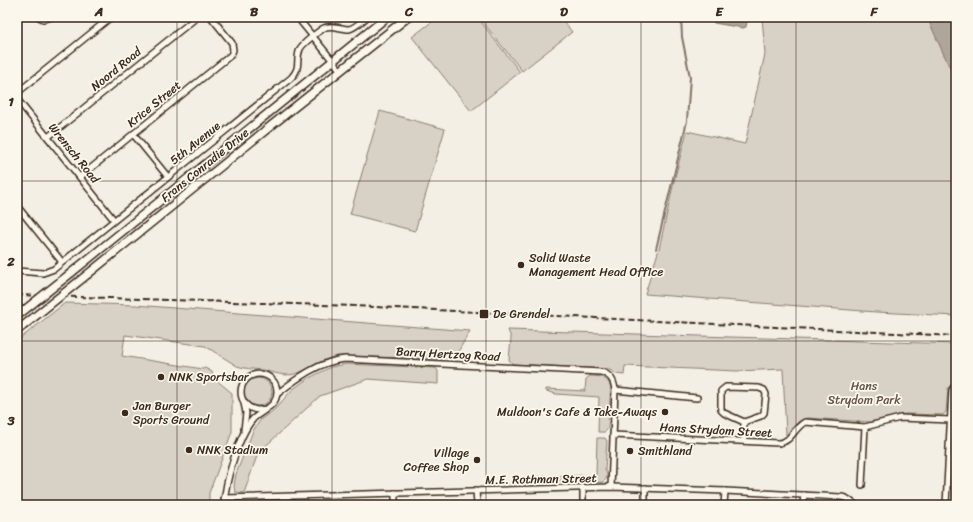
<svg xmlns="http://www.w3.org/2000/svg" width="973" height="522" viewBox="0 0 973 522" font-family="Sriracha,sans-serif">
<style>
.green{fill:#d8d1c6;stroke:#8a7e72}
.water{fill:#afa69a;stroke:#817468}
.lines{fill:none;stroke-linecap:round;stroke-linejoin:round}
.stream{stroke:#817468;stroke-width:2}
.street-casing{stroke:#3b2a1e;stroke-width:8}
.secondary-casing{stroke:#3b2a1e;stroke-width:10}
.street{stroke:#fbf7ec;stroke-width:5}
.secondary{stroke:#fbf7ec;stroke-width:7}
.rail{stroke:#3b2a1e;stroke-width:2;stroke-dasharray:6 3;stroke-linecap:butt}
.secondary-bridge-casing{stroke:#3b2a1e;stroke-width:10;stroke-linecap:butt}
.secondary-bridge{stroke:#fbf7ec;stroke-width:7}
.grid{fill:none;stroke:#3b2a1e;stroke-width:1;stroke-opacity:0.55}
.poi-dot{fill:#3b2a1e;stroke:#fbf7ec;stroke-width:1.5}
.labels{text-anchor:middle;stroke-width:3.5;stroke-linejoin:round;paint-order:stroke}
.street-label{font-size:12px;fill:#3b2a1e;stroke:#fbf7ec}
.poi-label{font-size:12px;fill:#3b2a1e;stroke:#fbf7ec;text-anchor:start}
.park-label{font-size:12px;fill:#625448;stroke:#fbf7ec}
.neatline{fill:none;stroke:#3b2a1e;stroke-width:1.5}
.grid-label{font-size:13px;text-anchor:middle;font-weight:bold;fill:#3b2a1e}
</style>
<rect width="100%" height="100%" fill="#f3efe4"/>
<filter id="ink" filterUnits="userSpaceOnUse"><feTurbulence type="fractalNoise" baseFrequency=".025" numOctaves="2"/><feDisplacementMap in="SourceGraphic" scale="8" xChannelSelector="R" yChannelSelector="G"/><feConvolveMatrix kernelMatrix="1 2 1 2 8 2 1 2 1" color-interpolation-filters="sRGB"/></filter>
<g filter="url(#ink)">
<g class="green">
<polygon points="438,17 477,17 520,72 471,111 412,37"/>
<polygon points="479,17 560,17 572,32 522,71"/>
<polygon points="762,17 956,17 956,316 876,312 645,294 659,249 675,177 687,131 745,144 765,54"/>
<polygon points="380,111 445,129 415,231 350,214"/>
<path d="M65,303L135,305L470,331L455,357H443L442,359L338,356C324,358 312,368 298,373C285,378 274,372 262,370C253,369 246,369 237,366L205,346L125,335L122,356L203,369L205,368L212,372L215,379L232,393V432L209,493V505H17V341Z"/>
<path d="M508,330L956,344V378L948,388L946,412L943,415L905,414L869,422L808,418C797,420 793,427 786,435L783,369L737,371L625,366L624,375L616,374L612,371L606,369L513,364L509,360L511,338Z"/>
<polygon points="346,364 436,368 438,371 438,384 368,379 320,396 258,453 244,493 235,492 234,486 236,474 253,431 261,419 274,410 292,390 307,379 331,367"/>
<path d="M590,376C600,376 607,377 611,387L608,428L605,432H598L599,397L556,394L546,391V389L585,391L586,379Z"/>
<circle cx="258" cy="392" r="14"/>
<path d="M597,438H605L607,441L605,470C608,475 608,478 603,482L593,483L591,480L534,481V477L596,475Z"/>
</g>
<g class="water">
<polygon points="712,17 748,17 746,27 743,28 714,23 712,21"/>
<polygon points="927,17 956,17 956,75 948,64"/>
</g>
<g class="lines">
<polyline class="stream" points="656,249 687,121 690,77 682,37 681,17"/>
<g class="street-casing">
<g id="street">
<polyline points="39,17 43,19 51,17"/>
<polyline points="297,17 341,71"/>
<polyline points="17,93 111,17"/>
<polyline points="17,99 114,220"/>
<polyline points="133,134 168,177"/>
<polyline points="48,137 197,17"/>
<polyline points="80,177 231,55 233,50 232,43 211,17"/>
<polyline points="17,206 62,262"/>
<path d="M17,271L43,273L54,269L291,78C302,67 295,60 300,49C302,44 319,31 324,28C331,24 341,29 349,29C355,28 362,21 367,17"/>
<circle cx="259" cy="392" r="18"/>
<polygon points="726,387 759,388 764,390 766,394 764,413 761,416 744,422 724,413 721,410 721,391"/>
<polyline points="615,390 697,398"/>
<path d="M277,394C296,379 320,361 345,359L601,372C611,375 614,381 615,390L611,487"/>
<polyline points="244,430 246,413 244,403"/>
<path d="M613,435L779,443C791,442 794,428 805,422L865,427L900,418L951,420"/>
<polyline points="744,441 744,422"/>
<polyline points="862,485 865,427"/>
<polyline points="476,490 477,505"/>
<polyline points="395,493 395,505"/>
<polyline points="224,498 611,487 725,491 841,497 846,498 856,505"/>
<path d="M224,505C225,483 238,436 253,419C256,416 261,413 265,410"/>
<polyline points="583,505 583,487"/>
<polyline points="645,505 645,488"/>
<polyline points="724,505 725,491"/>
<polyline points="803,505 804,495"/>
<polyline points="946,505 952,390 956,385"/>
</g>
</g>
<g class="secondary-casing">
<g id="secondary">
<polyline points="71,273 387,17"/>
<polyline points="88,274 272,125 408,17"/>
<polyline points="17,331 23,326"/>
</g>
</g>
<use href="#street" class="street"/>
<use href="#secondary" class="secondary"/>
<polyline class="rail" points="17,295 355,306 956,336"/>
<g class="secondary-bridge-casing">
<g id="secondary-bridge">
<polyline points="17,316 71,273"/>
<polyline points="23,326 88,274"/>
</g>
</g>
<use href="#secondary-bridge" class="secondary-bridge"/>
</g>
</g>
<path class="grid" d="M177,17V505M332,17V505M486,17V505M641,17V505M796,17V505M17,181H956M17,341H956"/>
<g class="poi-dot">
<circle cx="521" cy="265" r="4"/>
<rect x="479" y="309" width="10" height="10" rx="2"/>
<circle cx="161" cy="377" r="4"/>
<circle cx="665" cy="412" r="4"/>
<circle cx="125" cy="413" r="4"/>
<circle cx="189" cy="450" r="4"/>
<circle cx="630" cy="451" r="4"/>
<circle cx="477" cy="460" r="4"/>
</g>
<g class="labels">
<g class="street-label">
<text transform="translate(116 69) rotate(-39)" y="4">Noord Road</text>
<text transform="translate(154 104) rotate(-39)" y="4">Krice Street</text>
<text transform="translate(195 143) rotate(-39)" y="4">5th Avenue</text>
<text transform="translate(74 153) rotate(51)" y="4">Wrensch Road</text>
<text transform="translate(205 165) rotate(-39)" y="4">Frans Conradie Drive</text>
<text transform="translate(448 354) rotate(3)" y="4">Barry Hertzog Road</text>
<text transform="translate(716 430) rotate(3)" y="4">Hans Strydom Street</text>
<text transform="translate(541 479) rotate(-1)" y="4">M.E. Rothman Street</text>
</g>
<g class="poi-label">
<text x="529" y="262">Solid Waste<tspan x="529" dy="14">Management Head Office</tspan></text>
<text x="493" y="318">De Grendel</text>
<text x="169" y="381">NNK Sportsbar</text>
<text x="133" y="410">Jan Burger<tspan x="133" dy="14">Sports Ground</tspan></text>
<text x="657" y="416" text-anchor="end">Muldoon's Cafe &amp; Take-Aways</text>
<text x="197" y="454">NNK Stadium</text>
<text x="638" y="455">Smithland</text>
<text x="469" y="457" text-anchor="end">Village<tspan x="469" dy="14">Coffee Shop</tspan></text>
</g>
<g class="park-label">
<text x="864" y="390">Hans<tspan x="864" dy="14">Strydom Park</tspan></text>
</g>
</g>
<rect width="973" height="522" fill="none" stroke="#fbf7ec" stroke-width="44"/>
<rect x="22" y="22" width="929" height="478" class="neatline"/>
<g class="grid-label">
<text x="99" y="16">A</text>
<text x="254" y="16">B</text>
<text x="409" y="16">C</text>
<text x="564" y="16">D</text>
<text x="719" y="16">E</text>
<text x="874" y="16">F</text>
<text x="11" y="106">1</text>
<text x="11" y="266">2</text>
<text x="11" y="425">3</text>
</g>
</svg>
